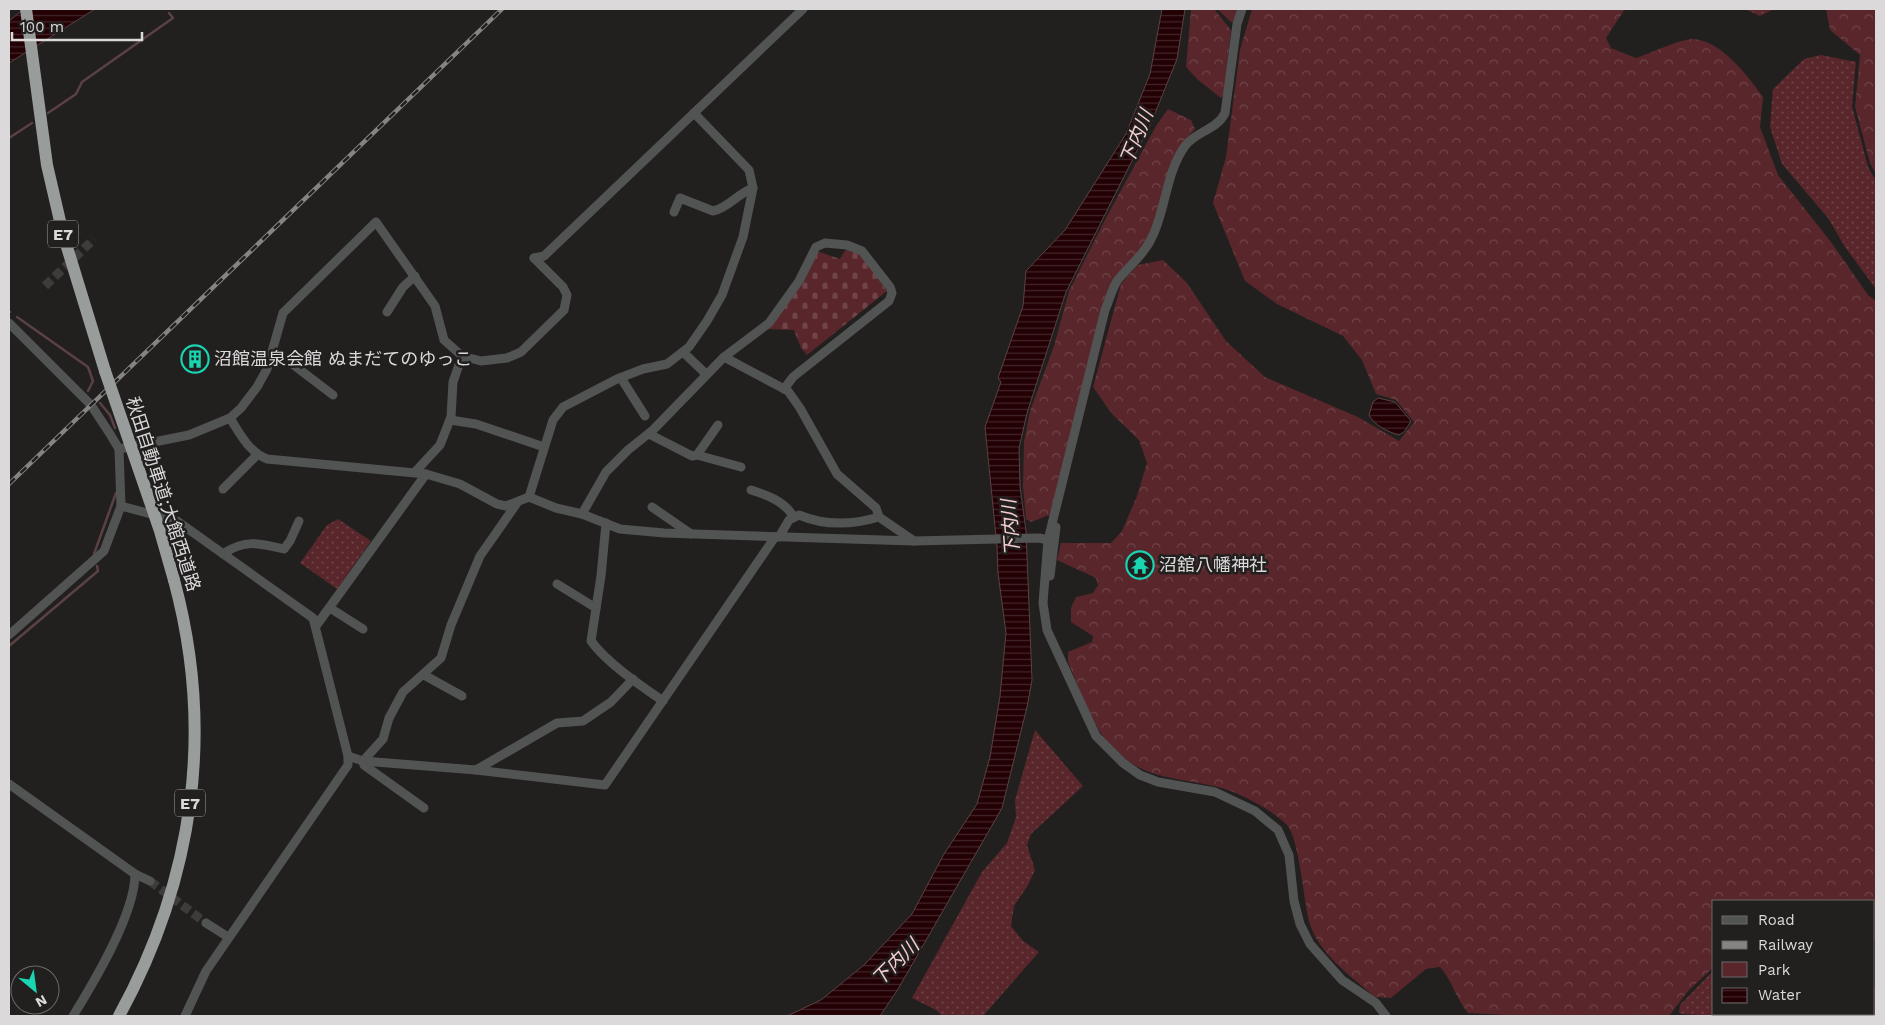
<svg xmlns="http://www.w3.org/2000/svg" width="1885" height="1025" viewBox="0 0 1885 1025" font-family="'Work Sans','Noto Sans JP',sans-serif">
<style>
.green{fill:url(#green-dots)}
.forest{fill:url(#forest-crowns)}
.cemetery{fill:url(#cemetery-stones)}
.water{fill:url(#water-rules);stroke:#5a4144}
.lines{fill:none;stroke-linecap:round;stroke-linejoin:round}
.stream{stroke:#5a4144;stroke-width:2.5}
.minor-tunnel{stroke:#3e3b3b;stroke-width:9;stroke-dasharray:9 4.5;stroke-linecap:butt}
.minor{stroke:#525453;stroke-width:9}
.highway{stroke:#989c9b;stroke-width:12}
.rail-casing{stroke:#868383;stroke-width:4.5}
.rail{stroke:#221f1f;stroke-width:2.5;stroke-dasharray:8;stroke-linecap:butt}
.highway-bridge{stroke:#989c9b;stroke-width:12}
.labels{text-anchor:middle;stroke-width:5;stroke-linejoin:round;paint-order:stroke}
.shield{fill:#221f1f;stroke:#a4a1a1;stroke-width:1}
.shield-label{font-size:16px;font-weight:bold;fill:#dbd9d9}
.poi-label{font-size:18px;fill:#dbd9d9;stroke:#221f1f;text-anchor:start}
.street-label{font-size:18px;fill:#dbd9d9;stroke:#221f1f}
.water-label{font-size:19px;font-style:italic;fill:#f6ced0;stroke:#221f1f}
</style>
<defs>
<pattern id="green-dots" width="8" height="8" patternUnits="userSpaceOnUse" patternTransform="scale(1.25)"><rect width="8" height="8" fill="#58262b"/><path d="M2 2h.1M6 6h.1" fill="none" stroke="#6f4549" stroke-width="1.8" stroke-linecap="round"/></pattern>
<pattern id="forest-crowns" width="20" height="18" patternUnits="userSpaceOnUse" patternTransform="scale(1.25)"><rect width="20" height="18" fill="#58262b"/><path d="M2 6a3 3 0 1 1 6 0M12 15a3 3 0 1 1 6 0" fill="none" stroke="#6f4549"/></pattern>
<pattern id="cemetery-stones" width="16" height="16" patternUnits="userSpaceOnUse" patternTransform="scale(1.25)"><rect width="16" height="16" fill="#58262b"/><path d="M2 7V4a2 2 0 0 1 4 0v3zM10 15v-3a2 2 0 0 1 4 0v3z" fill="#6f4549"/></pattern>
<pattern id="water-rules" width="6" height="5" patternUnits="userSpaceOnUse" patternTransform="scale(1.25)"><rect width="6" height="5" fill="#220004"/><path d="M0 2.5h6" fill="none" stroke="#422528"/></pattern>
</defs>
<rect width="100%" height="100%" fill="#221f1f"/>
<g class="green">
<polygon points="1745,9 1774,9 1760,16"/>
<polygon points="1821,55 1856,62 1852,106 1868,167 1876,181 1876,289 1845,247 1828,218 1782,164 1770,127 1773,89 1804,59"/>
<polygon points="338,519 371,541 337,589 300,563 327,525"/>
<polygon points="1035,730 1083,786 1031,834 1027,845 1035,870 1028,885 1014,906 1011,926 1023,941 1039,952 983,1016 942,1016 936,1010 912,998 982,872 1007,843 1016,817 1015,800"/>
<polygon points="1714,970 1714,1014 1722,1014 1716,1016 1681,1014 1679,1012 1680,1005"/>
<polygon points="1876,987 1876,1016 1854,1016 1850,1014 1874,1014 1874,988"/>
</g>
<g class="forest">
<polygon points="1191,9 1214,9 1231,30 1224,93 1221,98 1197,79 1186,67"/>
<polygon points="1217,9 1238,9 1234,21 1231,22"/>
<path d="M1252,9H1625L1606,38L1611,48L1636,58C1649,54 1680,39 1692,39C1720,39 1748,76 1763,97L1760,127L1778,175L1831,242L1868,295L1876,301V939H1874V901H1714V967L1688,991L1669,1016H1527L1468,1013C1456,999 1452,980 1440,967L1426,969L1391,998L1375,997C1351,976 1318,954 1309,921C1304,902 1299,838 1287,825C1272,810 1239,792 1218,787C1173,776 1142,781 1108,743C1094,727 1077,683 1068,662V652L1092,642L1093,636L1071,622V608L1076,597L1093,593L1098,585L1096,578L1057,560L1061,543H1111L1122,531L1137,496L1147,463L1139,440L1112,414L1093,387L1121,284L1138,265L1163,260L1187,283L1226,341L1265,377L1358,417L1399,441L1414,422L1396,400L1376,394L1362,360L1343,336L1277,304L1245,281L1213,203L1226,157L1240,50Z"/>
<polygon points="1826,9 1876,9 1876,174 1870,163 1855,107 1860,55 1830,30"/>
<polygon points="1168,109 1191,120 1195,129 1189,136 1151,231 1135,257 1113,280 1052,514 1031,522 1026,519 1023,486 1024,442 1030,411 1054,346 1069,291 1107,216 1156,126"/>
</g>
<polygon class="cemetery" points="846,249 861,255 887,291 807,355 801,348 794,330 766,329 817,251 840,259"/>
<g class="water">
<polygon points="24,9 95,9 9,63 9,21"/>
<polygon points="1162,9 1185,9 1177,59 1151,123 1066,292 1027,413 1019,448 1020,487 1026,531 1032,680 1027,707 1002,808 898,989 880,1016 787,1016 821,1000 864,965 912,914 944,854 977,804 990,757 1000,696 1006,633 998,573 997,546 985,427 1001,382 998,378 1023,306 1026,271 1065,230 1126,134 1150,74"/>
<path d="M1378,398L1395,402L1411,421L1405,431L1399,435C1388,432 1374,425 1369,415L1373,402Z"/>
</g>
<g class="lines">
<g class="stream">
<polyline points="48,113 76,94 82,82 173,18 169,13"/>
<polyline points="9,138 32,123"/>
<polyline points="9,312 10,312"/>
<polyline points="17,317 88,367 93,381 88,391"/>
<polyline points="100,403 110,415 115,428"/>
<polyline points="94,554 116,493"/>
<polyline points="9,646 98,571 97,566"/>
</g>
<g class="minor-tunnel">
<polyline points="45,286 94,239"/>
<polyline points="150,881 206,923"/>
</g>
<g class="minor">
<path d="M1242,9L1237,24L1225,113C1217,130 1196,131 1185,146C1167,171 1166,205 1154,233C1146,253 1130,265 1117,281C1112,289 1109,301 1105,310L1048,540L1043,603L1047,630L1096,736L1123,763L1140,775L1158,782L1215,792L1255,811L1278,830L1289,855L1294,901L1300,924L1310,944L1342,980L1376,1003L1386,1016"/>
<path d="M674,212L680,198L713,211C728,208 737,194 753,188"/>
<polyline points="534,258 544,256 803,9"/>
<polyline points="387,312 403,287 415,276"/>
<polyline points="9,323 91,405 110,434 119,449 121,506 104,551 9,635"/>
<polyline points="683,352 706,374"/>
<polyline points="270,355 291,363 333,395"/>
<polyline points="724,357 788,391 800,408 837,474 876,508 879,517 914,541"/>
<polyline points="621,378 645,416"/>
<path d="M230,418C240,434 249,452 267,459L426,474L460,484L497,504L506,506L529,497L553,420L563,407L617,379L643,369L667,364L689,347L707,321L722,295L743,237L753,188L749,170L694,113"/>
<polyline points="450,420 476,424 544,447"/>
<polyline points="649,434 692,456 697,455 718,425"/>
<polyline points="119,449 189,435 230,418 241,408 257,387 267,369 283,313 376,222 435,306 444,340 462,356 481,361 507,358 521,352 564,310 567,295 563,287 534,258"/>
<polyline points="697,455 741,467"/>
<polyline points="415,472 440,445 451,417 453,382 462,356"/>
<polyline points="223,489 257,455"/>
<path d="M751,490C767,495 784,501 793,516"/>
<polyline points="529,497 556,508 582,514 620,529 664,533 914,541 1039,538 1048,540"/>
<polyline points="121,506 177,521 313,618 348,756 348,765 206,971 185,1016"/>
<polyline points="652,507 691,534"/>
<polyline points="582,514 606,472 628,450 653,430 724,357 769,323 799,281 816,247 825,243 847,245 862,251 890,287 892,293 889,301 793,377 784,389"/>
<path d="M606,523L601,576L591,641C607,663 641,686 663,701"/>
<path d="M779,537L789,520L799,515C825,526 852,525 879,517"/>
<path d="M223,554C244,539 260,543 284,549L290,541L299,521"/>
<polyline points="1050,576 1056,527"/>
<polyline points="557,584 596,608"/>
<polyline points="330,608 363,629"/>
<polyline points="316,626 426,474"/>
<polyline points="424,675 462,696"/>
<polyline points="348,756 363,761 476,770 605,785 775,537"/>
<polyline points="363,761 383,739 389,718 403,692 441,658 451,625 480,556 517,503"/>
<polyline points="363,761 364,765 424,808"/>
<polyline points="476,770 557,723 583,721 611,702 633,679"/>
<polyline points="9,784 135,874 150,881"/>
<polyline points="206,923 228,937"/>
<path d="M73,1016C94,982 135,914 135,874"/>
</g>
<g class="highway">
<polyline points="26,9 47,165 63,234 105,371"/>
<path d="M119,1016C194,879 215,731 174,580"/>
</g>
<g class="rail-casing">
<polyline id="rail" points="9,484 502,9"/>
</g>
<use href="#rail" class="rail"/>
<polyline class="highway-bridge" points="105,371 160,531 174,580"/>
</g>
<defs>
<g id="building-ring" transform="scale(1.4375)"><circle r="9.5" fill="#221f1f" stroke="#1ad5b2" stroke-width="1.5"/><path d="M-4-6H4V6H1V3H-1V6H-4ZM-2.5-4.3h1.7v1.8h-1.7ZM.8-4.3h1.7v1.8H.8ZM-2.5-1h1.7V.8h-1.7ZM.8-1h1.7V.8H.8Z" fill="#1ad5b2"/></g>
<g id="temple-ring" transform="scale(1.4375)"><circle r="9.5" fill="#221f1f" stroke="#1ad5b2" stroke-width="1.5"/><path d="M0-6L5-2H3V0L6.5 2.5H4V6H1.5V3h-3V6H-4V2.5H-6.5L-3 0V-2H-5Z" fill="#1ad5b2"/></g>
</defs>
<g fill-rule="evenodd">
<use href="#building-ring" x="195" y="359"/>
<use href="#temple-ring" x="1140" y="565"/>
</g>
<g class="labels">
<g class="shield">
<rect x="48" y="220.5" width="30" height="27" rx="4"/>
<rect x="175" y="789.5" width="30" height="27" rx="4"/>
</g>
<g class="shield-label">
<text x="63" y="240">E7</text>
<text x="190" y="809">E7</text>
</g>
<g class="poi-label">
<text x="214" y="365">沼館温泉会館 ぬまだてのゆっこ</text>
<text x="1159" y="571">沼舘八幡神社</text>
</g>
<g class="street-label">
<text transform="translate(163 494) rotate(72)" y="6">秋田自動車道;大館西道路</text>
</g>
<g class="water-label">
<text transform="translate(1136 137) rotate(-68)" y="7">下内川</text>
<text transform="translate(1010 528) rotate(-94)" y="7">下内川</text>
<text transform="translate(895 962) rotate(-45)" y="7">下内川</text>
</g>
</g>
<rect width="1885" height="1025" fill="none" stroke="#dbd9d9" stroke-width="20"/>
<rect x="1712" y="900" width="162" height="115" fill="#221f1f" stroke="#6c6969"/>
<rect x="1722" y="916" width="25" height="8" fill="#525453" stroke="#6c6969"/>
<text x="1758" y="925" font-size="15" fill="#dbd9d9">Road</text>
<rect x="1722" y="941" width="25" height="8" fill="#868383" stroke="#6c6969"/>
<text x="1758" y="950" font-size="15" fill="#dbd9d9">Railway</text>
<rect x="1722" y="962" width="25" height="15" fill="#58262b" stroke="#6c6969"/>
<text x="1758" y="975" font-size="15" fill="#dbd9d9">Park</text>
<rect x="1722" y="988" width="25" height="15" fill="url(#water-rules)" stroke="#6c6969"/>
<text x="1758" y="1000" font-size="15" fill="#dbd9d9">Water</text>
<g transform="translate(35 990) rotate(151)"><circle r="24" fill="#221f1f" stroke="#6c6969"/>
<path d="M0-4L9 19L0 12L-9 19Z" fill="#1ad5b2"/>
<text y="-8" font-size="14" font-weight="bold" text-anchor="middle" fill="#dbd9d9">N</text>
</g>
<path d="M12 32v8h130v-8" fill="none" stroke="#dbd9d9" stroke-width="2.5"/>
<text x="20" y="32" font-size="15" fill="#dbd9d9" stroke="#221f1f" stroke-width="4" paint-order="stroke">100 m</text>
</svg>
